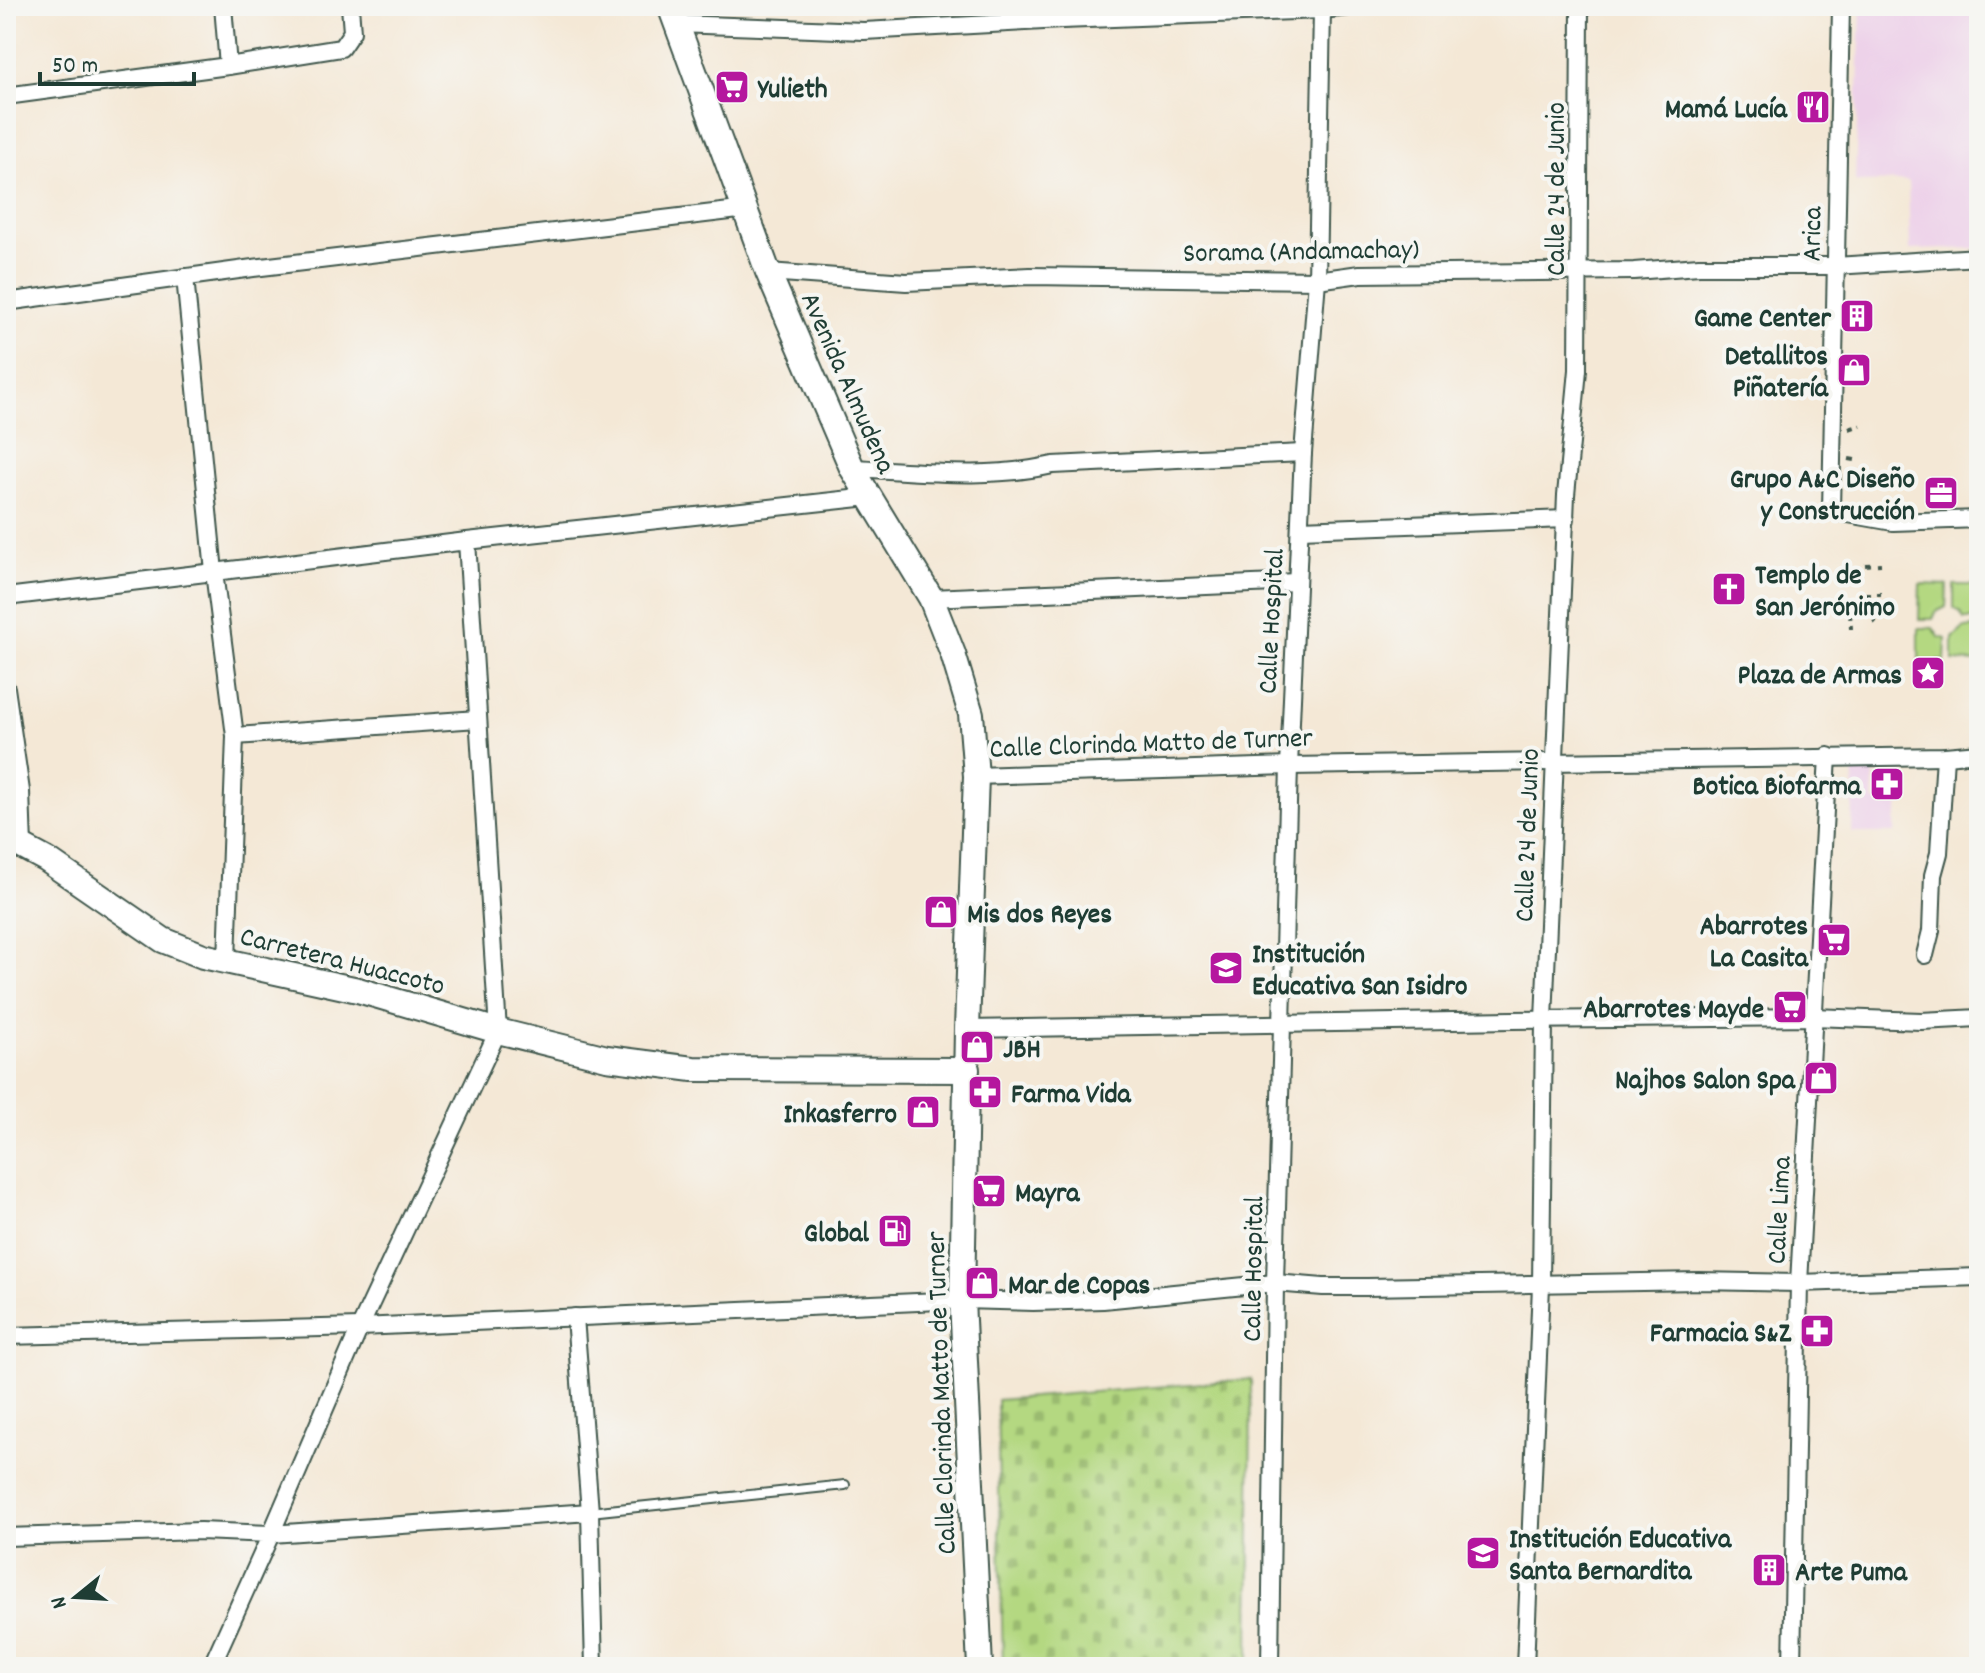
<svg xmlns="http://www.w3.org/2000/svg" width="1985" height="1673" viewBox="0 0 1985 1673" font-family="Dekko,sans-serif">
<style>
.built{fill:#edd1e9}
.green{fill:#b4d881;stroke:#6a8a5a;stroke-width:2}
.cemetery{fill:url(#cemetery-stones);stroke:#6a8a5a;stroke-width:2}
.lines{fill:none;stroke-linecap:round;stroke-linejoin:round}
.lane-casing{stroke:#3f574c;stroke-width:12}
.street-casing{stroke:#3f574c;stroke-width:20}
.secondary-casing{stroke:#3f574c;stroke-width:28}
.path{stroke:#3f574c;stroke-width:4;stroke-dasharray:6 6;stroke-linecap:butt}
.lane{stroke:#fff;stroke-width:8}
.street{stroke:#fff;stroke-width:16}
.secondary{stroke:#fff;stroke-width:24}
.labels{text-anchor:middle;stroke-width:8;stroke-linejoin:round;paint-order:stroke}
.poi-label{font-size:28px;font-weight:bold;fill:#1f3d34;stroke:#f6f6f2;text-anchor:end}
.street-label{font-size:28px;fill:#1f3d34;stroke:#f6f6f2}
</style>
<defs>
<pattern id="cemetery-stones" width="16" height="16" patternUnits="userSpaceOnUse" patternTransform="scale(2)"><rect width="16" height="16" fill="#b4d881"/><path d="M2 7V4a2 2 0 0 1 4 0v3zM10 15v-3a2 2 0 0 1 4 0v3z" fill="#9aba70"/></pattern>
</defs>
<rect width="100%" height="100%" fill="#f6f6f2"/>
<filter id="ink" filterUnits="userSpaceOnUse"><feTurbulence type="fractalNoise" baseFrequency=".0125" numOctaves="2"/><feDisplacementMap in="SourceGraphic" scale="16" xChannelSelector="R" yChannelSelector="G"/><feConvolveMatrix kernelMatrix="1 2 1 2 8 2 1 2 1" color-interpolation-filters="sRGB"/></filter>
<filter id="wash" filterUnits="userSpaceOnUse"><feTurbulence type="fractalNoise" baseFrequency=".006" numOctaves="4" result="noise"/><feDisplacementMap in="SourceGraphic" scale="32" xChannelSelector="R" yChannelSelector="G"/><feGaussianBlur stdDeviation="1.8" result="paint"/><feColorMatrix in="noise" values="0 0 0 0 0 0 0 0 0 0 0 0 0 0 0 0 0 1.4 0 .05"/><feComposite in="paint" operator="in"/></filter>
<g filter="url(#wash)">
<rect width="100%" height="100%" fill="#f4e8d6"/>
<g class="built">
<polygon points="1861,6 1979,6 1979,248 1910,250 1908,181 1855,182"/>
<polygon points="1854,767 1874,768 1873,801 1900,802 1895,821 1895,833 1852,833"/>
</g>
<g class="green">
<polygon points="1920,584 1947,585 1946,607 1936,612 1933,619 1919,619"/>
<polygon points="1954,585 1979,585 1979,619 1964,619 1960,612 1954,608"/>
<polygon points="1979,627 1978,662 1953,661 1953,638 1964,628"/>
<polygon points="1919,628 1933,628 1939,637 1946,639 1945,661 1919,661"/>
</g>
<polygon class="cemetery" points="1251,1379 1249,1667 1003,1667 997,1400"/>
</g>
<g filter="url(#ink)">
<g class="lines">
<g class="lane-casing">
<polyline id="lane" points="590,1512 845,1485"/>
</g>
<g class="street-casing">
<g id="street">
<polyline points="223,6 228,66"/>
<polyline points="1841,6 1831,511 1893,522 1979,519"/>
<polyline points="676,24 864,31 1062,20 1322,10 1358,6"/>
<polyline points="6,96 228,66 341,48 352,32 350,6"/>
<polyline points="768,272 906,282 1030,276 1317,280 1360,274 1634,271 1699,266 1835,266 1979,257"/>
<polyline points="6,302 253,268 747,209"/>
<path d="M852,468C919,471 986,480 1053,465L1303,453"/>
<polyline points="1300,529 1566,519"/>
<polyline points="467,541 869,497"/>
<polyline points="6,597 214,572 185,277"/>
<polyline points="931,598 1297,582"/>
<polyline points="6,688 21,791 23,847"/>
<polyline points="235,736 478,719"/>
<polyline points="976,776 1289,766 1945,756 1979,753"/>
<polyline points="1925,955 1931,931 1933,875 1939,853 1945,756"/>
<polyline points="227,961 235,736 214,572 467,541 498,1031 360,1327 271,1534 590,1512 594,1667"/>
<polyline points="967,1029 1512,1020 1813,1017 1921,1021 1979,1018"/>
<polyline points="575,1317 590,1512"/>
<polyline points="6,1336 360,1327 962,1300 1033,1302 1103,1300 1275,1283 1323,1287 1367,1287 1699,1281 1799,1283 1979,1277"/>
<polyline points="6,1537 200,1531 271,1534 211,1667"/>
<polyline points="1270,1667 1275,1283 1289,766 1303,453 1317,280 1322,10"/>
<polyline points="1525,1667 1541,1285 1544,1020 1566,495 1578,370 1580,6"/>
<polyline points="1792,1667 1799,1283 1828,756"/>
</g>
</g>
<g class="secondary-casing">
<g id="secondary">
<polyline points="670,6 768,272 852,468 931,598 953,654 971,714 976,776 967,1029 962,1300 980,1667"/>
<polyline points="6,838 47,860 163,940 203,956 358,990 498,1031 607,1058 693,1069 967,1070"/>
</g>
</g>
<g class="path">
<polyline points="1849,429 1861,425"/>
<polyline points="1849,459 1860,461"/>
<polyline points="1865,565 1881,564"/>
<polyline points="1865,594 1881,594"/>
<polyline points="1865,612 1876,623"/>
<polyline points="1850,613 1851,629"/>
</g>
<use href="#lane" class="lane"/>
<use href="#street" class="street"/>
<use href="#secondary" class="secondary"/>
</g>
</g>
<defs>
<g id="supermarket-square" transform="scale(1.8)"><rect x="-9" y="-9" width="18" height="18" rx="4" fill="#b5179e" stroke="#f6f6f2"/><path d="M-6-5.5h2.5l.6 2H6L4.5 2H-2.5L-4.4-4H-6ZM-1.5 3.2a1.3 1.3 0 1 0 .1 0ZM3 3.2a1.3 1.3 0 1 0 .1 0Z" fill="#fff"/></g>
<g id="restaurant-square" transform="scale(1.8)"><rect x="-9" y="-9" width="18" height="18" rx="4" fill="#b5179e" stroke="#f6f6f2"/><path d="M-5-6h1v4h1v-4h1v4h1v-4h1v5L-1.5 .5V6h-2V.5L-5-1ZM5-6V6H3V1.5H1.5Q1.5-4 5-6Z" fill="#fff"/></g>
<g id="building-square" transform="scale(1.8)"><rect x="-9" y="-9" width="18" height="18" rx="4" fill="#b5179e" stroke="#f6f6f2"/><path d="M-4-6H4V6H1V3H-1V6H-4ZM-2.5-4.3h1.7v1.8h-1.7ZM.8-4.3h1.7v1.8H.8ZM-2.5-1h1.7V.8h-1.7ZM.8-1h1.7V.8H.8Z" fill="#fff"/></g>
<g id="shop-square" transform="scale(1.8)"><rect x="-9" y="-9" width="18" height="18" rx="4" fill="#b5179e" stroke="#f6f6f2"/><path d="M-5-2.5h2.3a2.7 3.5 0 0 1 5.4 0H5L5.5 6h-11ZM-1.5-2.5h3a1.5 2.3 0 0 0-3 0Z" fill="#fff"/></g>
<g id="office-square" transform="scale(1.8)"><rect x="-9" y="-9" width="18" height="18" rx="4" fill="#b5179e" stroke="#f6f6f2"/><path d="M-6-3h4V-5.5h4V-3h4V5H-6ZM-1-4.5V-3h2v-1.5ZM-6 0V1H6V0Z" fill="#fff"/></g>
<g id="church-square" transform="scale(1.8)"><rect x="-9" y="-9" width="18" height="18" rx="4" fill="#b5179e" stroke="#f6f6f2"/><path d="M-1.2-6h2.4v3.5h3.3v2.4h-3.3V6h-2.4V-.1h-3.3v-2.4h3.3Z" fill="#fff"/></g>
<g id="sight-square" transform="scale(1.8)"><rect x="-9" y="-9" width="18" height="18" rx="4" fill="#b5179e" stroke="#f6f6f2"/><path d="M0-6L1.8-2.2L6-1.7L2.9 1.2L3.7 5.4L0 3.3L-3.7 5.4L-2.9 1.2L-6-1.7L-1.8-2.2Z" fill="#fff"/></g>
<g id="pharmacy-square" transform="scale(1.8)"><rect x="-9" y="-9" width="18" height="18" rx="4" fill="#b5179e" stroke="#f6f6f2"/><path d="M-2-6h4v4h4v4h-4v4h-4v-4h-4v-4h4Z" fill="#fff"/></g>
<g id="school-square" transform="scale(1.8)"><rect x="-9" y="-9" width="18" height="18" rx="4" fill="#b5179e" stroke="#f6f6f2"/><path d="M0-5L7-2L0 1L-7-2ZM-4 1L0 2.5L4 1V4Q0 6-4 4Z" fill="#fff"/></g>
<g id="fuel-square" transform="scale(1.8)"><rect x="-9" y="-9" width="18" height="18" rx="4" fill="#b5179e" stroke="#f6f6f2"/><path d="M-5.5-6h7V0h2V4h1.3V-2.5L3-4.5l.8-.8L6-3V5H2.5V1h-1V6h-7ZM-4.2-4.7v3.2H.2V-4.7Z" fill="#fff"/></g>
</defs>
<g fill-rule="evenodd">
<use href="#supermarket-square" x="732" y="87"/>
<use href="#restaurant-square" x="1813" y="107"/>
<use href="#building-square" x="1857" y="316"/>
<use href="#shop-square" x="1854" y="370"/>
<use href="#office-square" x="1941" y="493"/>
<use href="#church-square" x="1729" y="589"/>
<use href="#sight-square" x="1928" y="673"/>
<use href="#pharmacy-square" x="1887" y="784"/>
<use href="#shop-square" x="941" y="912"/>
<use href="#supermarket-square" x="1834" y="940"/>
<use href="#school-square" x="1226" y="968"/>
<use href="#supermarket-square" x="1790" y="1007"/>
<use href="#shop-square" x="977" y="1047"/>
<use href="#shop-square" x="1821" y="1078"/>
<use href="#pharmacy-square" x="985" y="1092"/>
<use href="#shop-square" x="923" y="1112"/>
<use href="#supermarket-square" x="989" y="1191"/>
<use href="#fuel-square" x="895" y="1231"/>
<use href="#shop-square" x="982" y="1283"/>
<use href="#pharmacy-square" x="1817" y="1331"/>
<use href="#school-square" x="1483" y="1553"/>
<use href="#building-square" x="1769" y="1570"/>
</g>
<g class="labels">
<g class="poi-label">
<text x="758" y="97" text-anchor="start">Yulieth</text>
<text x="1787" y="117">Mamá Lucía</text>
<text x="1831" y="326">Game Center</text>
<text x="1828" y="364">Detallitos<tspan x="1828" dy="32">Piñatería</tspan></text>
<text x="1915" y="487">Grupo A&amp;C Diseño<tspan x="1915" dy="32">y Construcción</tspan></text>
<text x="1755" y="583" text-anchor="start">Templo de<tspan x="1755" dy="32">San Jerónimo</tspan></text>
<text x="1902" y="683">Plaza de Armas</text>
<text x="1861" y="794">Botica Biofarma</text>
<text x="967" y="922" text-anchor="start">Mis dos Reyes</text>
<text x="1808" y="934">Abarrotes<tspan x="1808" dy="32">La Casita</tspan></text>
<text x="1252" y="962" text-anchor="start">Institución<tspan x="1252" dy="32">Educativa San Isidro</tspan></text>
<text x="1764" y="1017">Abarrotes Mayde</text>
<text x="1003" y="1057" text-anchor="start">JBH</text>
<text x="1795" y="1088">Najhos Salon Spa</text>
<text x="1011" y="1102" text-anchor="start">Farma Vida</text>
<text x="897" y="1122">Inkasferro</text>
<text x="1015" y="1201" text-anchor="start">Mayra</text>
<text x="869" y="1241">Global</text>
<text x="1008" y="1293" text-anchor="start">Mar de Copas</text>
<text x="1791" y="1341">Farmacia S&amp;Z</text>
<text x="1509" y="1547" text-anchor="start">Institución Educativa<tspan x="1509" dy="32">Santa Bernardita</tspan></text>
<text x="1795" y="1580" text-anchor="start">Arte Puma</text>
</g>
<g class="street-label">
<text transform="translate(1554 189) rotate(-90)" y="10">Calle 24 de Junio</text>
<text transform="translate(1810 234) rotate(-89)" y="10">Arica</text>
<text transform="translate(1301 249) rotate(-1)" y="10">Sorama (Andamachay)</text>
<text transform="translate(850 382) rotate(66)" y="10">Avenida Almudena</text>
<text transform="translate(1269 621) rotate(-87)" y="10">Calle Hospital</text>
<text transform="translate(1151 741) rotate(-2)" y="10">Calle Clorinda Matto de Turner</text>
<text transform="translate(1525 835) rotate(-88)" y="10">Calle 24 de Junio</text>
<text transform="translate(343 959) rotate(14)" y="10">Carretera Huaccoto</text>
<text transform="translate(1777 1210) rotate(-87)" y="10">Calle Lima</text>
<text transform="translate(1251 1269) rotate(-89)" y="10">Calle Hospital</text>
<text transform="translate(939 1393) rotate(-92)" y="10">Calle Clorinda Matto de Turner</text>
</g>
</g>
<rect width="1985" height="1673" fill="none" stroke="#f6f6f2" stroke-width="32"/>
<g transform="translate(76 1597) rotate(252)" stroke="#f6f6f2" stroke-width="6" paint-order="stroke">
<path d="M0-6L14 30L0 20L-14 30Z" fill="#1f3d34"/>
<text y="-12" font-size="22" font-weight="bold" text-anchor="middle" fill="#1f3d34">N</text>
</g>
<path d="M40 72v12h154v-12" fill="none" stroke="#1f3d34" stroke-width="4"/>
<text x="52" y="72" font-size="24" fill="#1f3d34" stroke="#f6f6f2" stroke-width="6" paint-order="stroke">50 m</text>
</svg>
